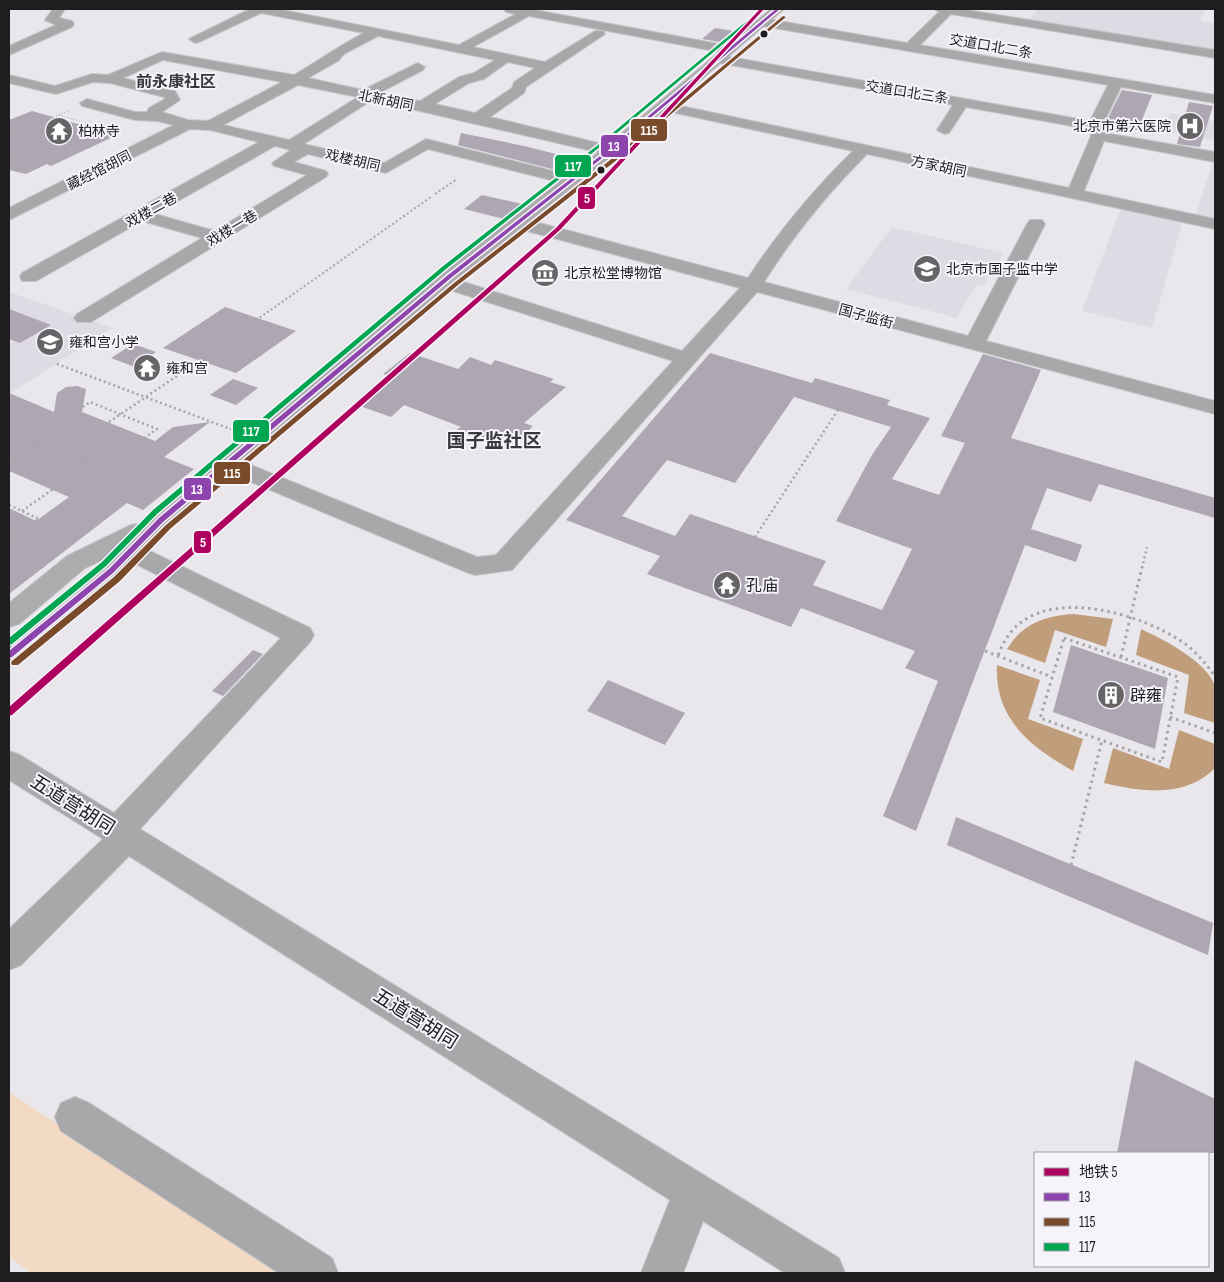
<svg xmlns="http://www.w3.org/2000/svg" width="1224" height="1282" viewBox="0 0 1224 1282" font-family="'Sofia Sans Condensed','Noto Sans SC',sans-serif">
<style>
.built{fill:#dfdbe5}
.green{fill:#f3dac4}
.water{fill:#c19e7b}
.building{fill:#aca7b3;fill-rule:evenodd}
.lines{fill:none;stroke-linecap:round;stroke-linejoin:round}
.minor-casing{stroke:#c5c3c6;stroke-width:2}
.major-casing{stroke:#c5c3c6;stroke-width:2}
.path-far3{stroke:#a6a5a7;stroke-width:1;stroke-dasharray:1 2;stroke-linecap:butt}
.path-far2{stroke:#a6a5a7;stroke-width:2;stroke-dasharray:2 2.5;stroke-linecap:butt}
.path-far1{stroke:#a6a5a7;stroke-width:2.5;stroke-dasharray:2 3;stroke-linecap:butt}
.path{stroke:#a6a5a7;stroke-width:3;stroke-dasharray:2.5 4;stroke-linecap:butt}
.minor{fill:#a8a8aa;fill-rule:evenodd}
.major{fill:#adabae;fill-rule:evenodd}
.bus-1-casing{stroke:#f6f3fb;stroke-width:3}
.bus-2-casing{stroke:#f6f3fb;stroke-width:3}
.bus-3-casing{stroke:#f6f3fb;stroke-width:3}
.bus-1{fill:#8e44ad;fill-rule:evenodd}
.bus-2{fill:#7a4b2a;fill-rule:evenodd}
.bus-3{fill:#00a651;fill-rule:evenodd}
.metro-1-casing{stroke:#f6f3fb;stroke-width:3}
.metro-1{fill:#ae005f;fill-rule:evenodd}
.bus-dot{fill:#1f1d20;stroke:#f6f3fb;stroke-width:2}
.labels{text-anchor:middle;stroke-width:4;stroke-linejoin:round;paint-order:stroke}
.far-street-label{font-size:14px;fill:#1f1d20;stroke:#f6f3fb}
.far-poi-label{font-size:14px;fill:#1f1d20;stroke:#f6f3fb;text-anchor:start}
.far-quarter-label{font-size:16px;font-weight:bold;fill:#3a373e;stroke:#f6f3fb}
.poi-label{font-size:16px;fill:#1f1d20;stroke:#f6f3fb;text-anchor:start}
.quarter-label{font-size:19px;font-weight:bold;fill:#3a373e;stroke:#f6f3fb}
.near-street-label{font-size:19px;fill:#1f1d20;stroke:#f6f3fb}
.line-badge{stroke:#f6f3fb;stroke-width:2}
.badge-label{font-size:14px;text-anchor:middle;font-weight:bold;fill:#fff}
</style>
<rect width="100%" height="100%" fill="#e9e7eb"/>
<g class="built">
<polygon points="1038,9 1205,9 1200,21 1215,23 1215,51 1028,21"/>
<polygon points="1170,113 1214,121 1215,117 1215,141 1163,131"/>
<polygon points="1212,164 1215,165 1215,219 1196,215"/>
<polygon points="1121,208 1183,220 1152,328 1082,311"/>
<polygon points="892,227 1003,253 984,286 976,285 957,318 846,289"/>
<polygon points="9,292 113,328 9,394"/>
</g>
<polygon class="green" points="9,1092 284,1273 31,1273 9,1257"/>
<g class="water">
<path d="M1074,614L1113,619L1106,647L1055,630L1045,663L1007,649C1023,623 1045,616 1074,614Z"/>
<path d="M1141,629C1161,638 1212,664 1215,688C1217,699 1215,712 1215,723L1184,713L1189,675L1136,655Z"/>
<path d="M997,665L1040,680L1028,719L1083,739L1073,771C1031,747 994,719 997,665Z"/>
<path d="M1179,730L1215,744V768C1186,798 1141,792 1104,783L1113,748L1169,769Z"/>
</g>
<g class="building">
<polygon points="715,28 740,32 726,43 702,39"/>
<polygon points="1122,90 1152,95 1138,130 1105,124"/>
<polygon points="1189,102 1213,106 1200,147 1177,144"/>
<polygon points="32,111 117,135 51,166 47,164 26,174 9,170 9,120"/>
<polygon points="461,133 524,146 576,159 560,171 458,145"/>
<polygon points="482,195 522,204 504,219 464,209"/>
<polygon points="225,307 296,331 236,373 163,348"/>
<polygon points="9,309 51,325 20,343 9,339"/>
<polygon points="133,344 156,352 135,367 111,358"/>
<polygon points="410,353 458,369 470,357 491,365 495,360 554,379 550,382 566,387 524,423 533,426 511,449 456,430 461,427 404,405 391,417 354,404 389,376 383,374"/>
<path d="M710,353L812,383L815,378L890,400L887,405L930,418L892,479L939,495L965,443L941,436L983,354L1041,370L1011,438L1215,498V518L1099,484L1091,502L1047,488L1031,529L1082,545L1076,562L1025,545L916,831L883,816L938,681L905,668L915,651L801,608L791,627L647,574L660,556L566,520ZM794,397L891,427L872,455L836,521L912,549L882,610L813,585L826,561L690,514L675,536L622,516L667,460L735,483Z"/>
<polygon points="233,379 258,388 236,405 210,395"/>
<polygon points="77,386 86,389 82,412 155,441 173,427 210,422 164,457 194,469 143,510 127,503 9,594 9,508 36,521 69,497 9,471 9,393 54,412 57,393 66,387"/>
<polygon points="1071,645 1168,678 1155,749 1053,712"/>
<polygon points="253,650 263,654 223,696 212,691"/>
<polygon points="608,680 685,713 665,745 587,711"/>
<polygon points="956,817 1213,923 1208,955 947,845"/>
<polygon points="1135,1060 1215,1099 1215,1153 1117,1153"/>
</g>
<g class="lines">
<g class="minor-casing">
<g id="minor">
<polygon points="53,9 65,9 59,18 72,21 74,24 72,27 9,55 9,46 56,25 45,20"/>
<path d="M250,9H278L459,45L516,14L506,12L504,9H529L730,46L736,50L730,54L529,16L473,47L545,62L595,31H603L605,34L526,87L524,93L490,117L615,147L618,150L615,153L610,155L372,100L304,144L384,163L426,139L577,177L579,180L577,183L571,185L428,149L386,173L308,154L294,162L326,171L328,174L326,177L91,322H77L74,318L77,314L202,238L142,221L36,281H22L20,277L22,273L259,142L210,130L190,129L9,220V208L174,125L157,121L135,120L82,106L80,103L87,99L135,112H147L149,108L165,99L164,97L110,83L93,82L56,94L9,83V75L55,86L92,74L108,75L162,52L294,75C318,61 339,46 364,33L261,13L199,42L195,43L189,39ZM378,36L495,60L474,73L459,77L420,101L379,93L423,70L425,67L418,63L363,90L308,78L338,61L344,54ZM163,60L282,82L208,121L188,120L162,112L180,100L175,91L123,78ZM508,62L535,68L514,82L512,88L475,113L435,104L469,83L484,79ZM298,85L358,97L289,140L223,125ZM275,146L291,150L272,163L274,166L307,175L215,231L155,214Z"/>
<path d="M934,9H961L1215,50V58L951,14L920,45L1215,95V103L1121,87L1102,126L1105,133L1215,152V162L1104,141L1084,191L1215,219V229L867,154C826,195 795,233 764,282L968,336L1027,224L1030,220H1042L1045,224L986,341L1215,401V414L757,292L512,570L475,575L466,572L220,469L216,464L220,459L228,457L236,459L477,557L496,555L673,361L437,286L435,282L437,278H451L682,351L740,288L512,227L509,223L512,219H524L748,278C779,231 812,191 853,151L657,109L655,106L662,102L1069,188L1091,136L1089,129L966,107L949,133L944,134L937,130L953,105L719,63L712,59L719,55L1090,121L1108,85L762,26L756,22L762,18L907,43L939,12Z"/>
<polygon points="131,542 310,628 314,635 310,642 140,829 839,1258 845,1273 785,1273 703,1221 683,1273 641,1273 670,1200 129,856 21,965 9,970 9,929 103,839 9,780 9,751 20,755 114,813 281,638 122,557 118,551 122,545"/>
<polygon points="75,1097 89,1103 332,1258 338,1273 279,1273 61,1131 55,1117 61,1103"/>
</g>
</g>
<g class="major-casing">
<polygon id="major" points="771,9 784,9 615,153 457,280 170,526 120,577 19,663 9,666 9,640 111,556 85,568 19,624 9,627 9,603 67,556 131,525 143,523 443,272 605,147"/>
</g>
<g class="path-far3">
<polyline points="59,115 86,123"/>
<polyline points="17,133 44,142"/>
<polyline points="9,136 73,109"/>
<polyline points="41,143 91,121"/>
</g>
<g class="path-far2">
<polyline points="9,161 44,142"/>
<polyline points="435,194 457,179"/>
<polyline points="245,328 431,197"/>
</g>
<g class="path-far1">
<polyline points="207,355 247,327"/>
<polyline points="57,364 236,431"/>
<polyline points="62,421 90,402 157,429 130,448"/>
<polyline points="109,422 199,361"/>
<polyline points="46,432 34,439 102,468 114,459"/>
<polyline points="9,464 40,443"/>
<polyline points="9,505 39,519 9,540"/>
<polyline points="22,511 90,463"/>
<polyline points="755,537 838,410"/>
<polyline points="1142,568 1147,547"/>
</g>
<g class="path">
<polygon points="1064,638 1178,677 1162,762 1040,718"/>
<polyline points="985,651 1052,677"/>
<path d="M998,655C1003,643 1009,632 1019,624C1060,590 1142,615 1181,641C1195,650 1205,663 1215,676"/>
<polyline points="1121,657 1142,567"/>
<polyline points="1170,717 1215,733"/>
<polyline points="1071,865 1102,740"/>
</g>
<use href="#minor" class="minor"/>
<use href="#major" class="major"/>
<g class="bus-1-casing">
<polygon id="bus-1" points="776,9 780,9 611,151 452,277 163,522 113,573 12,657 9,658 9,651 109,569 159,518 448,275 609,149"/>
</g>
<g class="bus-2-casing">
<polygon id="bus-2" points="783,16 786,17 618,159 458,285 170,529 120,581 18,665 12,665 11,663 12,661 114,577 166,525 454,283 614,157"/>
</g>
<g class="bus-3-casing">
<polygon id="bus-3" points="761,9 765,9 605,143 446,269 157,514 106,566 12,644 9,645 9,638 102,562 153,510 442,267 603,141"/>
</g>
<use href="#bus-1" class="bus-1"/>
<use href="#bus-2" class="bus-2"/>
<use href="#bus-3" class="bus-3"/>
<g class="metro-1-casing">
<polygon id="metro-1" points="760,9 764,9 560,230 12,715 9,716 9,707 556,228"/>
</g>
<use href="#metro-1" class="metro-1"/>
</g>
<defs>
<g id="hospital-disc" transform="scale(1.4375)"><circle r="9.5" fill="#666467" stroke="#f6f3fb"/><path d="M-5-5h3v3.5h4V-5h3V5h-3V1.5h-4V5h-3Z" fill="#fff"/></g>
<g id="temple-disc" transform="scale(1.4375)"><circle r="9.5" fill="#666467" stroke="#f6f3fb"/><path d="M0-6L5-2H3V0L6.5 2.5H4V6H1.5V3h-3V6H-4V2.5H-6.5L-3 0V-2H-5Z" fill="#fff"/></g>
<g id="school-disc" transform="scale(1.4375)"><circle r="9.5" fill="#666467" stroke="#f6f3fb"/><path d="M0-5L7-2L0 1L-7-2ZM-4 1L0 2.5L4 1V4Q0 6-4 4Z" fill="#fff"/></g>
<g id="museum-disc" transform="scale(1.4375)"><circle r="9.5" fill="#666467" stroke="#f6f3fb"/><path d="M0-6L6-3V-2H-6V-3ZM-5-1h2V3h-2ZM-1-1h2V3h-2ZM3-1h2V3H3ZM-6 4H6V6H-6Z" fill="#fff"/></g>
<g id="building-disc" transform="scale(1.4375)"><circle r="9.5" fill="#666467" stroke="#f6f3fb"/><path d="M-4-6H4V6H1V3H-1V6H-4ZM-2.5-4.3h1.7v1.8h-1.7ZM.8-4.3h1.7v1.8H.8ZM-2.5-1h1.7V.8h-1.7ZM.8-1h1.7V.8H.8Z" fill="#fff"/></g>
</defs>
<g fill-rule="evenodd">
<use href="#hospital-disc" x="1190" y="126"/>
<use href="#temple-disc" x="59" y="131"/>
<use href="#school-disc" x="927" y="269"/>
<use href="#museum-disc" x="545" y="273"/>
<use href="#school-disc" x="50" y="342"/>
<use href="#temple-disc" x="147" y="368"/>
<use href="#temple-disc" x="727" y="585"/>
<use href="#building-disc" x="1111" y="695"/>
</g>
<g class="bus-dot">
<circle cx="764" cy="34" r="4.5"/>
<circle cx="601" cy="170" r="4.5"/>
</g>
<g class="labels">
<g class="far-street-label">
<text transform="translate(991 46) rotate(10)" y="5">交道口北二条</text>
<text transform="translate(907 92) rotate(9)" y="5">交道口北三条</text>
<text transform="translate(386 100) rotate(12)" y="5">北新胡同</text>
<text transform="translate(353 160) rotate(13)" y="5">戏楼胡同</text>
<text transform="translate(939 166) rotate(12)" y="5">方家胡同</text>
<text transform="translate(99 170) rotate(-27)" y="5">藏经馆胡同</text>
<text transform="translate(151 210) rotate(-29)" y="5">戏楼二巷</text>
<text transform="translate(232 228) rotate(-31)" y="5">戏楼一巷</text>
<text transform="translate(866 316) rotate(15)" y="5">国子监街</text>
</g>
<g class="far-poi-label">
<text x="1171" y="131" text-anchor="end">北京市第六医院</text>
<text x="78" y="136">柏林寺</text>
<text x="946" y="274">北京市国子监中学</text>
<text x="564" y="278">北京松堂博物馆</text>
<text x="69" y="347">雍和宫小学</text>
<text x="166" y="373">雍和宫</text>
</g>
<g class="far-quarter-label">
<text x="176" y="87">前永康社区</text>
</g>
<g class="poi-label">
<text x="746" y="591">孔庙</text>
<text x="1130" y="701">辟雍</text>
</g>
<g class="quarter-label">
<text x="494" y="447">国子监社区</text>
</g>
<g class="near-street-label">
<text transform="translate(73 804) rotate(32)" y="7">五道营胡同</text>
<text transform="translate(416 1018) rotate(32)" y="7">五道营胡同</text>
</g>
</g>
<g class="line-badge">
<rect x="630" y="118" width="38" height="24" rx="5" fill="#7a4b2a"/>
<rect x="600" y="134" width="29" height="24" rx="5" fill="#8e44ad"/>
<rect x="554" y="154" width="38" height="24" rx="5" fill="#00a651"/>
<rect x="577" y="186" width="19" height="24" rx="5" fill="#ae005f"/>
<rect x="232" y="419" width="38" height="24" rx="5" fill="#00a651"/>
<rect x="213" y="461" width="38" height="24" rx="5" fill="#7a4b2a"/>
<rect x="183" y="477" width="29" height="24" rx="5" fill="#8e44ad"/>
<rect x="193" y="530" width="19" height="24" rx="5" fill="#ae005f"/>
</g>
<g class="badge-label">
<text x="649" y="135">115</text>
<text x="614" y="151">13</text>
<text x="573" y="171">117</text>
<text x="587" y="203">5</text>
<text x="251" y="436">117</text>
<text x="232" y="478">115</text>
<text x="197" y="494">13</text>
<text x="203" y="547">5</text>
</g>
<rect width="1224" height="1282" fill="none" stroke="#1f1d20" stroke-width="20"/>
<rect x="1034" y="1152" width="175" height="115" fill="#f6f3fb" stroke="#a09da3"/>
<rect x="1044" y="1168" width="25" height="8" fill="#ae005f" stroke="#a09da3"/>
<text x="1079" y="1177" font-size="15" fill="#1f1d20">地铁 5</text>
<rect x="1044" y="1193" width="25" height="8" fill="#8e44ad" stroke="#a09da3"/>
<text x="1079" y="1202" font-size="15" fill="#1f1d20">13</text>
<rect x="1044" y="1218" width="25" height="8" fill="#7a4b2a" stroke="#a09da3"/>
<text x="1079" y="1227" font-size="15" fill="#1f1d20">115</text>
<rect x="1044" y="1243" width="25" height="8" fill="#00a651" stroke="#a09da3"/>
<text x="1079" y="1252" font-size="15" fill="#1f1d20">117</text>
</svg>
